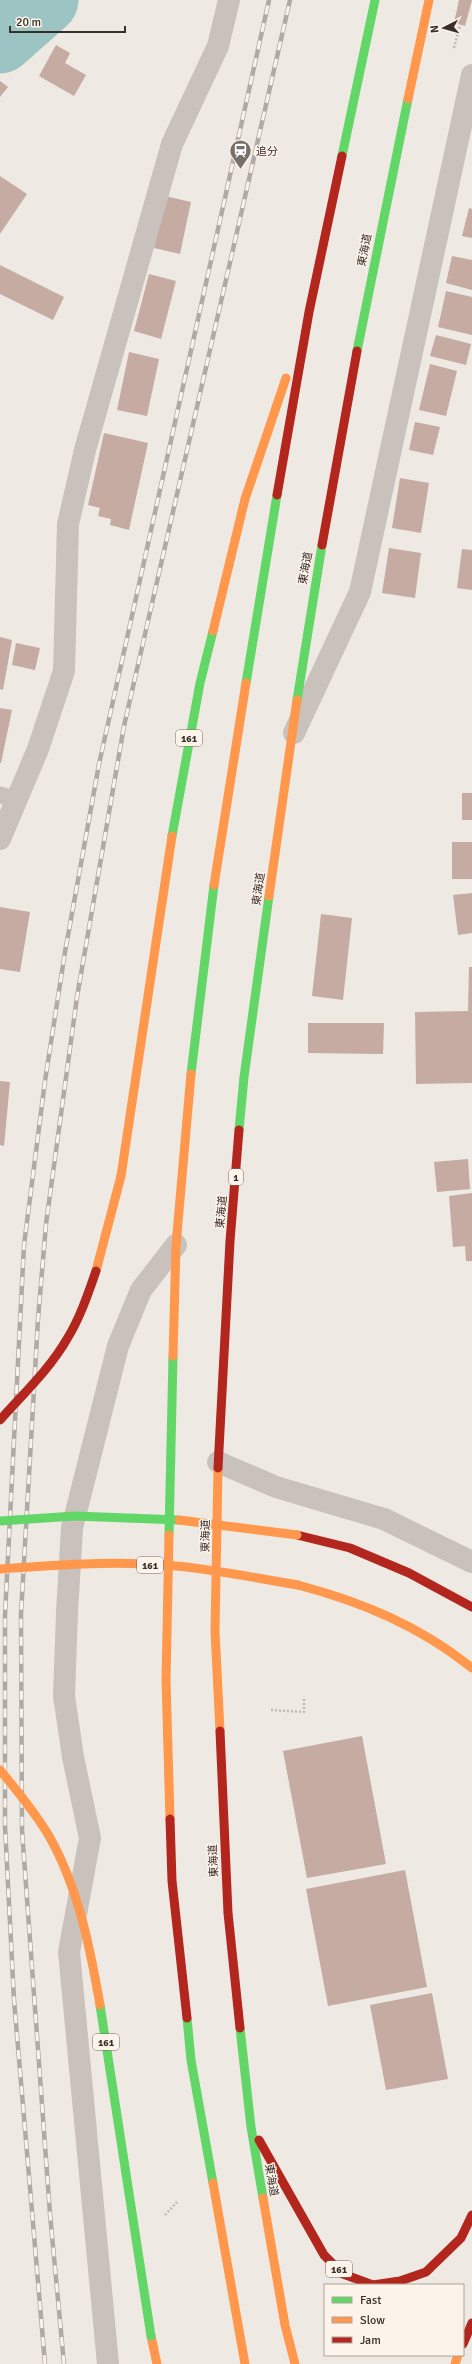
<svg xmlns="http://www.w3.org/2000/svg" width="472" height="2364" font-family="Signika,'Noto Sans JP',sans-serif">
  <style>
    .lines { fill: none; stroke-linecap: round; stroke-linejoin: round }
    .river { stroke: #9cc4c3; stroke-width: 69 }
    .building { fill: #c5aba2 }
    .path { stroke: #c2b9b3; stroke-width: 2.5; stroke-dasharray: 2 2; stroke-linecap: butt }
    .lane { stroke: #c9c1bb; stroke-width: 17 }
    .street { stroke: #c9c1bb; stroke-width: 22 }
    .fast { stroke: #63d668; stroke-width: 9 }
    .slow { stroke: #ff974d; stroke-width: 9 }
    .jam { stroke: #b3261e; stroke-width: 9 }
    .rail-casing { stroke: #b0aaa5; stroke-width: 4.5 }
    .rail { stroke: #fcf3ea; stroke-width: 3; stroke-dasharray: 9; stroke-linecap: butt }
    .fast-bridge { stroke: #63d668; stroke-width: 9 }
    .slow-bridge { stroke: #ff974d; stroke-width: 9 }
    .jam-bridge { stroke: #b3261e; stroke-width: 9 }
    .labels { text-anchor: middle; stroke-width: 3; stroke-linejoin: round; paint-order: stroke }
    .shield { fill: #fcf3ea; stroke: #746962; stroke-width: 1 }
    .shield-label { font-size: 10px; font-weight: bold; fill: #3a2e28 }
    .poi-label { font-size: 11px; fill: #3a2e28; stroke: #fcf3ea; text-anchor: start }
    .street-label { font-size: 11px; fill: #3a2e28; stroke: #fcf3ea }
  </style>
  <rect width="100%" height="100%" fill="#efe9e3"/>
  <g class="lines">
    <path class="river" d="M0 39 44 0"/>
  </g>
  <path class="building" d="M459 0H472L465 26 454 23Z
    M56 45 70 53 65 63 86 75 74 96 39 76Z
    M0 81 8 87 0 97Z
    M0 176 27 194 0 234Z
    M165 196 191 202 180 254 154 248Z
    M469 208 472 209V238L462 236Z
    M452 256 472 260V290L446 283Z
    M0 265 64 297 53 320 0 294Z
    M149 274 176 281 161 339 134 331Z
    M446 291 472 297V335L438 327Z
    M436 335 471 344 466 365 430 356Z
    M129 352 159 359 147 416 117 410Z
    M430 364 457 371 446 416 419 410Z
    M415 422 440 427 433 455 409 450Z
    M104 433 148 443 129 530 110 525 111 519 98 516 100 508 88 505Z
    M400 478 429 483 421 533 392 528Z
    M389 548 421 553 415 598 382 593Z
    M462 549 472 550V590L457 588Z
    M0 637 12 640 3 690 0 689Z
    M16 643 40 648 35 670 12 665Z
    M0 708 12 710 1 763H0Z
    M462 793H472V820H462Z
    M452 842H472V879H452Z
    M472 893V933L458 935 453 895Z
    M0 907 30 912 20 972 0 969Z
    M321 914 352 918 343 1000 312 996Z
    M469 967H472V1083L416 1084 415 1012 468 1011Z
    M308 1023H384L383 1054 308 1053Z
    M0 1081 10 1082 4 1146 0 1145Z
    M468 1159 470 1189 437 1192 434 1162Z
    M472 1193V1261H466L465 1246 453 1247 449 1196Z
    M362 1736 386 1864 307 1878 283 1751Z
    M405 1870 427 1987 328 2006 306 1889Z
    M432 1993 448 2079 386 2090 370 2005Z"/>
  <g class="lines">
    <path class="path" d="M454 48 460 25
      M271 1710 304 1712V1699
      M165 2215 177 2202"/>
    <path class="lane" d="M0 795 17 800"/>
    <path class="street" d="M294 733 360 592 472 75
      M0 839 38 749 64 671 68 524 85 450 172 144 218 46 229 0
      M218 1462 276 1487 384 1519 472 1562
      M108 2364 69 1952 90 1838 73 1757 64 1696 67 1612 72 1528 118 1346 141 1290 176 1245"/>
    <path class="fast" d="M342 156 375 0
      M357 351 408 99
      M246 683 277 495
      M297 700 322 545
      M172 836 200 683 213 631
      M191 1074 214 885
      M239 1130 244 1077 269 896
      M169 1535 173 1356
      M187 2018 191 2060 213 2183
      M240 2028 251 2127 263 2198"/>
    <path class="slow" d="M408 99 429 0
      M213 631 245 499 286 378
      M214 885 246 683
      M269 896 297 700
      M121 1176 172 836
      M173 1356 176 1245 191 1074
      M218 1468 215 1631 220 1731
      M169 1535 166 1680 170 1819
      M298 1585C362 1602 420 1626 472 1668
      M213 2183 245 2364
      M263 2198 285 2325 295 2364
      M151 2336 157 2364
      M455 2364 458 2355"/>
    <path class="jam" d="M277 495 309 312 342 156
      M322 545 357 351
      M218 1468 230 1241 239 1130
      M297 1535 350 1548 409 1573 472 1607
      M220 1731 228 1913 240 2028
      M170 1819 172 1881 187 2018
      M259 2140 324 2255 343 2274 373 2285 400 2281 426 2272 461 2238 472 2215
      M463 2344 472 2323"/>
    <defs>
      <path id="rail" d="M45 2364 14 2000 5 1826V1615L24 1245 45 1081 65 952 99 764 269 0
        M64 2364 50 2214 22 1830 21 1614 38 1319 46 1224 77 997 124 726 290 0"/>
    </defs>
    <use href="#rail" class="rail-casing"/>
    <use href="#rail" class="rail"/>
    <path class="fast-bridge" d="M0 1521 75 1516 179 1520
      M100 2005 151 2336"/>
    <path class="slow-bridge" d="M96 1271 121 1176
      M179 1520 297 1535
      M0 1569C55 1565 110 1561 165 1565 210 1568 254 1578 298 1585
      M0 1770C17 1791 35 1812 49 1836 78 1887 90 1947 100 2005"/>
    <path class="jam-bridge" d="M0 1420C23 1394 49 1370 67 1339 80 1318 88 1294 96 1271"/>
  </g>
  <defs>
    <symbol id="station-pin" viewBox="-11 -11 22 30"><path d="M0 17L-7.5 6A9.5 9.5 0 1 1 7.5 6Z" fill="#796f69" stroke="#fcf3ea"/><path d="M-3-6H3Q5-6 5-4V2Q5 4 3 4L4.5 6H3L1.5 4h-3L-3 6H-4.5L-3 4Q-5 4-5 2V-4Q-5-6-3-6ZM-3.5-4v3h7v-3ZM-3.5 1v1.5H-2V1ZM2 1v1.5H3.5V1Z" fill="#fff"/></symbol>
  </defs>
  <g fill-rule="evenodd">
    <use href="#station-pin" x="228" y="138" width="25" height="34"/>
  </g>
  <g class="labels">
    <g class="shield">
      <rect x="176" y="730" width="26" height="16" rx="3"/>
      <rect x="229" y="1169" width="14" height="16" rx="3"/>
      <rect x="137" y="1557" width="26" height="16" rx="3"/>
      <rect x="93" y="2034" width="26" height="16" rx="3"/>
      <rect x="326" y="2261" width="26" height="16" rx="3"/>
    </g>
    <g class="shield-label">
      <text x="189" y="742">161</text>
      <text x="236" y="1181">1</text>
      <text x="150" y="1569">161</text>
      <text x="106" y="2046">161</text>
      <text x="339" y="2273">161</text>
    </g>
    <g class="poi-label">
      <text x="256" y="155">追分</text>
    </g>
    <g class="street-label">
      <text transform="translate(364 250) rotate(-79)" y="4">東海道</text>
      <text transform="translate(305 568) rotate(-80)" y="4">東海道</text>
      <text transform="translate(258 889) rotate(-82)" y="4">東海道</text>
      <text transform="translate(221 1212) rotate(-85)" y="4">東海道</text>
      <text transform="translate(205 1536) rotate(-89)" y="4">東海道</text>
      <text transform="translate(213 1861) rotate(-93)" y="4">東海道</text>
      <text transform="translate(272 2180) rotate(80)" y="4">東海道</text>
    </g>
  </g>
  <rect x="324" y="2284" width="140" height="72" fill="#fcf3ea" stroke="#aea49c"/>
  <rect x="332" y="2297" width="20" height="6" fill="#63d668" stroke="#aea49c"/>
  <text x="360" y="2304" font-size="12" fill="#3a2e28">Fast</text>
  <rect x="332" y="2317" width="20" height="6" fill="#ff974d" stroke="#aea49c"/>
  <text x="360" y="2324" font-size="12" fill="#3a2e28">Slow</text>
  <rect x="332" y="2337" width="20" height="6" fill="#b3261e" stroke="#aea49c"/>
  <text x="360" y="2344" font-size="12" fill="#3a2e28">Jam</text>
  <g transform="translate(444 28) rotate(264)" stroke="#fcf3ea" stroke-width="3" paint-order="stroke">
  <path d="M0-3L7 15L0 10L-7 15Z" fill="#3a2e28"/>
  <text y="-6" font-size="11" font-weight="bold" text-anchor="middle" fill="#3a2e28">N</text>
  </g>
  <path d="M10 26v6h115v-6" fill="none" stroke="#3a2e28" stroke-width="2"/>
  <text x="16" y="26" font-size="12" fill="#3a2e28" stroke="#fcf3ea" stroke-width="3" paint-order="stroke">20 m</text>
</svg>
